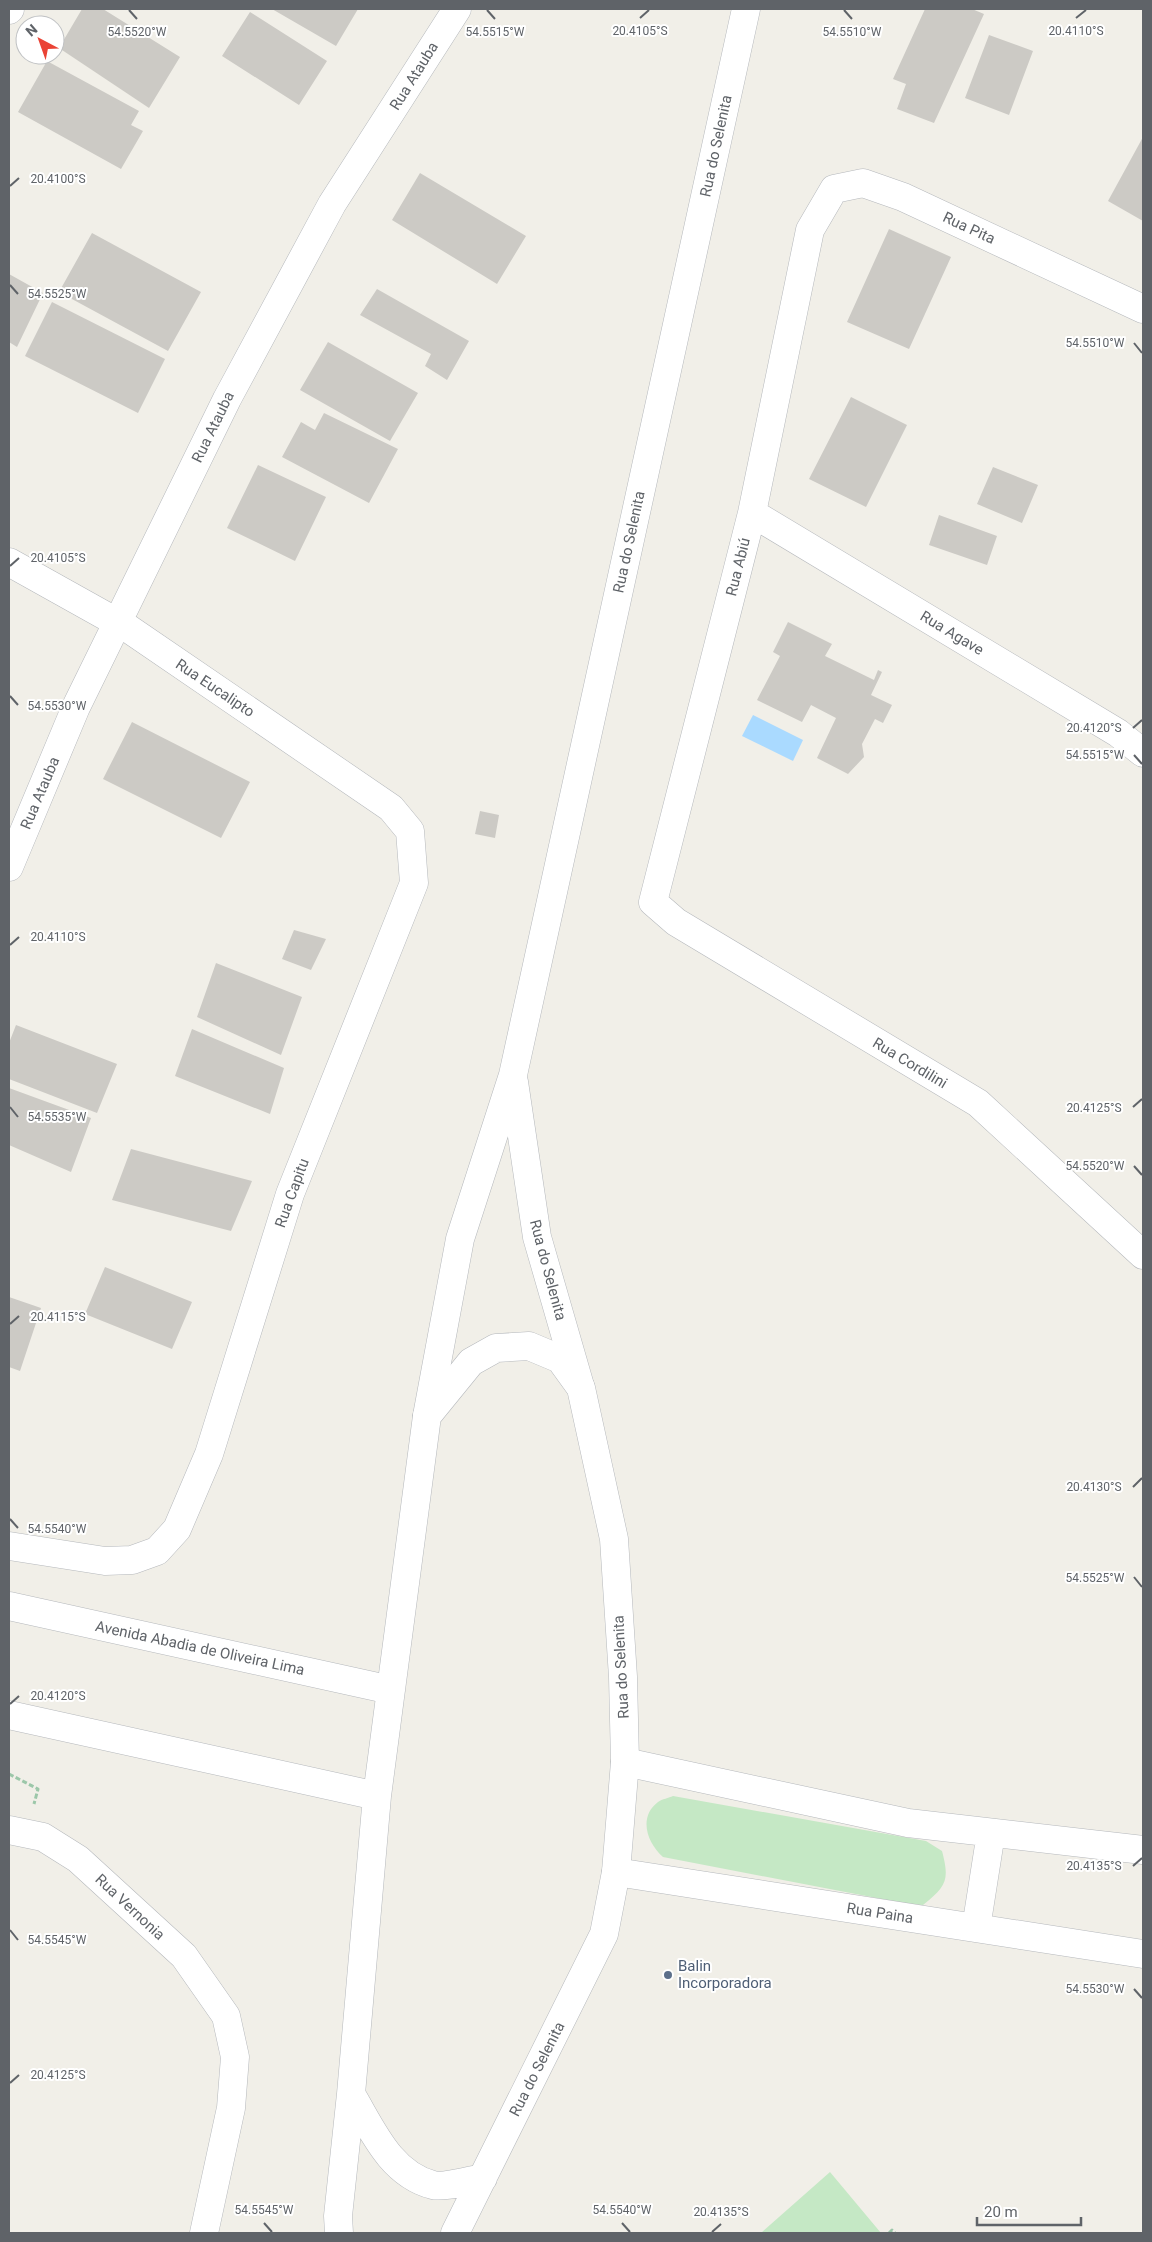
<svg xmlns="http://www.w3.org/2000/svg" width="1152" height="2242" font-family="Roboto,sans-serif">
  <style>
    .green { fill: #c5e8c5 }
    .water { fill: #aadaff }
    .building { fill: #cccac5 }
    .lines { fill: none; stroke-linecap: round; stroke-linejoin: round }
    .minor-casing { stroke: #b5b8bc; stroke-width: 29 }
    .tertiary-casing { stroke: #b5b8bc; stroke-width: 29 }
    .path { stroke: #9cc7a9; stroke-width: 3; stroke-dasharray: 5 2.5; stroke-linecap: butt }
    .minor { stroke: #fff; stroke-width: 28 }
    .tertiary { stroke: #fff; stroke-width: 28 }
    .ticks { fill: none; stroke: #5f6368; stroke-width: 2 }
    .service-dot { fill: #5c6f8a; stroke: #fff; stroke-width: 2 }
    .labels { text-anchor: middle; stroke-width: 4; stroke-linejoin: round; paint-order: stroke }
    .street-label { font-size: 15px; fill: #5f6368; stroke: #fff }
    .service-label { font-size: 15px; fill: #4e5e75; stroke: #fff; text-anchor: start }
    .ticks-label { font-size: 12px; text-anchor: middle; fill: #5f6368; stroke: #fff; stroke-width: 4; stroke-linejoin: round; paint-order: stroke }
  </style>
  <rect width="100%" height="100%" fill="#f1efe8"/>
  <path class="green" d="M673 1796 926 1841 942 1851C950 1881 946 1886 923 1905L908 1904 663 1857C647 1843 638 1817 658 1802 662 1799 669 1798 673 1796Z
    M830 2172 881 2233H761Z"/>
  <path class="water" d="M753 715 803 740 793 761 742 736Z"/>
  <path class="building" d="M82 9H103L180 57 149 108 59 48Z
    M272 9H358L336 46Z
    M925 9H972L984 14 934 123 897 109 906 84 893 79Z
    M250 12 327 61 299 105 222 56Z
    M989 35 1033 51 1009 115 965 98Z
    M47 61 139 111 131 125 143 131 121 169 18 112Z
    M1143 137V221L1108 201Z
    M420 173 526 236 497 284 392 220Z
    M889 229 951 257 909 349 847 322Z
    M92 233 201 292 168 351 59 292Z
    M9 274 43 293 17 347 9 342Z
    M377 289 469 341 447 380 425 366 431 354 360 315Z
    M52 302 165 359 138 413 25 356Z
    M328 342 418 393 390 441 300 390Z
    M851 397 907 425 866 507 809 479Z
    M324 413 398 449 369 503 282 457 301 422 315 430Z
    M258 465 326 497 295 561 227 528Z
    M993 467 1038 485 1022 523 977 504Z
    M939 515 997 536 987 565 929 545Z
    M788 622 832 644 825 656 874 680 878 670 882 672 871 695 892 705 883 723 875 719 862 744 864 757 848 774 817 758 836 718 811 705 802 722 757 700 780 656 773 652Z
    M132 722 250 782 221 838 103 779Z
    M480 811 499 815 495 838 475 834Z
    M294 930 326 939 311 970 282 959Z
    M216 963 302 997 281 1055 197 1017Z
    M16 1025 117 1064 97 1113 9 1079V1043Z
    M192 1029 284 1068 270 1114 175 1076Z
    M9 1088 91 1118 71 1172 9 1145Z
    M131 1149 252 1181 231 1231 112 1200Z
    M105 1267 192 1302 172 1349 85 1314Z
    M9 1297 41 1308 20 1371 9 1367Z"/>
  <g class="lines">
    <defs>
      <path id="minor" d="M9 10 10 9
        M1143 309 903 197 863 183 834 189 810 230 752 513 653 902 676 922 978 1103 1143 1255
        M752 513 1118 733 1143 753
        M9 562 129 629 391 808 410 831 414 883 290 1194 209 1454 177 1529 157 1551 132 1560 105 1561 9 1546
        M9 867 76 707 227 399 332 204 457 9
        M514 1082 537 1237 580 1386
        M427 1416 460 1239 513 1075 746 9
        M625 1762 908 1823 1143 1850
        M9 1830 43 1837 78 1859 184 1956 226 2016 235 2057 231 2108 204 2233
        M616 1872 1143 1954
        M976 1928 991 1833"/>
      <path id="tertiary" d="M9 1606 391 1690
        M9 1715 377 1796
        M351 2094C372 2129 390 2174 433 2185 443 2188 471 2180 483 2178
        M339 2233 338 2216 351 2094 377 1796 427 1416 471 1362 496 1348 529 1346 560 1359 581 1388 614 1539 623 1677 625 1762 616 1872 604 1934 455 2233"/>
    </defs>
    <use href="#minor" class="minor-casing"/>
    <use href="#tertiary" class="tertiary-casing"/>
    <path class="path" d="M9 1774 38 1789 34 1804
      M889 2233 892 2230 895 2233"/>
    <use href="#minor" class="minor"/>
    <use href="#tertiary" class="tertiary"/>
  </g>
  <path class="ticks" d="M129 10 137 19M487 10 495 19M844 10 852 19M640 18 649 10M1076 18 1086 10M10 186 19 178M10 285 18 294M1134 343 1142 353M10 566 19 558M10 696 18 705M1133 728 1142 720M1134 755 1142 764M10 945 19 937M10 1107 18 1117M1133 1107 1142 1099M1134 1166 1142 1175M10 1324 19 1316M1133 1487 1142 1478M10 1519 18 1528M1134 1577 1142 1587M10 1704 19 1696M1133 1866 1142 1858M10 1930 18 1940M1134 1989 1142 1998M10 2083 19 2075M264 2223 272 2232M622 2223 630 2232M712 2232 721 2224"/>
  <circle class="service-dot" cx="668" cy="1975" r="5"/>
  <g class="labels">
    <g class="street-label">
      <text transform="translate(414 76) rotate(-58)" y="5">Rua Atauba</text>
      <text transform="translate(716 146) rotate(-78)" y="5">Rua do Selenita</text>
      <text transform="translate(969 228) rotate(25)" y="5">Rua Pita</text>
      <text transform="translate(213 427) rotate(-64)" y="5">Rua Atauba</text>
      <text transform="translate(629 542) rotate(-78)" y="5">Rua do Selenita</text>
      <text transform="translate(738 567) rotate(-76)" y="5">Rua Abiú</text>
      <text transform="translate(952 633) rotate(31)" y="5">Rua Agave</text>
      <text transform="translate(215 688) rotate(34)" y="5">Rua Eucalipto</text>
      <text transform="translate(40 793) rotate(-67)" y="5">Rua Atauba</text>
      <text transform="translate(910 1063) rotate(31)" y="5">Rua Cordilini</text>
      <text transform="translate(292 1193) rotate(-70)" y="5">Rua Capitu</text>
      <text transform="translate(548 1270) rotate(75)" y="5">Rua do Selenita</text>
      <text transform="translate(200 1648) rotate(12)" y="5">Avenida Abadia de Oliveira Lima</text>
      <text transform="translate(621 1667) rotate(-93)" y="5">Rua do Selenita</text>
      <text transform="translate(130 1907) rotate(43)" y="5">Rua Vernonia</text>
      <text transform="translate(880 1913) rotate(9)" y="5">Rua Paina</text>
      <text transform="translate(537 2069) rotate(-63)" y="5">Rua do Selenita</text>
    </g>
    <g class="service-label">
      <text x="678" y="1971">Balin<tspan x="678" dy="17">Incorporadora</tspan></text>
    </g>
  </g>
  <g class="ticks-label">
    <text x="640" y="35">20.4105°S</text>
    <text x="1076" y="35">20.4110°S</text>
    <text x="137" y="36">54.5520°W</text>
    <text x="495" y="36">54.5515°W</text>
    <text x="852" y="36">54.5510°W</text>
    <text x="58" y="183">20.4100°S</text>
    <text x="57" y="298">54.5525°W</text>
    <text x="1095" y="347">54.5510°W</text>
    <text x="58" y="562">20.4105°S</text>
    <text x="57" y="710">54.5530°W</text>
    <text x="1094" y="732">20.4120°S</text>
    <text x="1095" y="759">54.5515°W</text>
    <text x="58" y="941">20.4110°S</text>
    <text x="1094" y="1112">20.4125°S</text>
    <text x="57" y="1121">54.5535°W</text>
    <text x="1095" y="1170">54.5520°W</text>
    <text x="58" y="1321">20.4115°S</text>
    <text x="1094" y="1491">20.4130°S</text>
    <text x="57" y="1533">54.5540°W</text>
    <text x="1095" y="1582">54.5525°W</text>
    <text x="58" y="1700">20.4120°S</text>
    <text x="1094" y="1870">20.4135°S</text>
    <text x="57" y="1944">54.5545°W</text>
    <text x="1095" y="1993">54.5530°W</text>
    <text x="58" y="2079">20.4125°S</text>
    <text x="264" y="2214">54.5545°W</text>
    <text x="622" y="2214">54.5540°W</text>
    <text x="721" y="2216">20.4135°S</text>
  </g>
  <rect width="1152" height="2242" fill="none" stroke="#5f6368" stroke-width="20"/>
  <g transform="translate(40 40) rotate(319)"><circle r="24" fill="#ffffff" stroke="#bfc1c3"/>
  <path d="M0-4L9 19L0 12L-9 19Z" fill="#ea4335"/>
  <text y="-8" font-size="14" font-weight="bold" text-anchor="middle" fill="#5f6368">N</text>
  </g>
  <path d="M977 2217v8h104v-8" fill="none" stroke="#5f6368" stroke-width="2.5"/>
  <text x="984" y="2217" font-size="15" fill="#5f6368" stroke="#ffffff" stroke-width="4" paint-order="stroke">20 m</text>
</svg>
